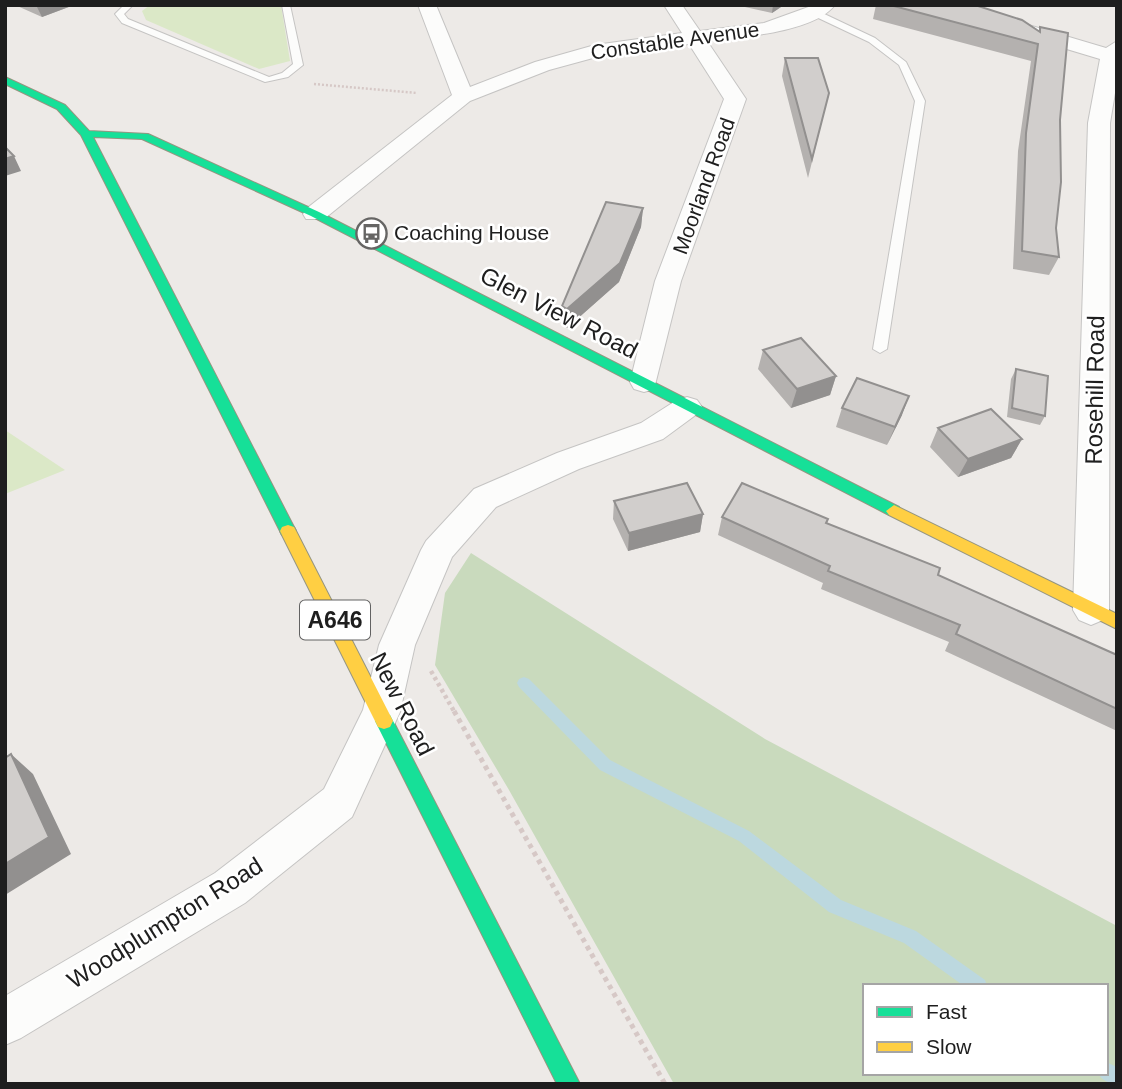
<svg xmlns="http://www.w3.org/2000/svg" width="1122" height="1089" font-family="Helvetica,sans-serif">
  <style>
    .grass { fill: #dbe8c7 }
    .forest { fill: #c9dabd; fill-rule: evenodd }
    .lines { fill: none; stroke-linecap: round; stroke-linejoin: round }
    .stream { fill: #bcd8df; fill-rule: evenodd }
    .lane-casing { stroke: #c5c4c3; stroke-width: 2 }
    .street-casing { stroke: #c5c4c3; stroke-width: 2 }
    .fast-casing { stroke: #959580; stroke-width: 2 }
    .slow-casing { stroke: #959580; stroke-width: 2 }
    .path-far2 { stroke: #d6c8c6; stroke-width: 2.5; stroke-dasharray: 2 2; stroke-linecap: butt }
    .path-far1 { stroke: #d6c8c6; stroke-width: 4.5; stroke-dasharray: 3.5 3.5; stroke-linecap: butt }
    .path { stroke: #d6c8c6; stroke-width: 5; stroke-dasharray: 4.5 4.5; stroke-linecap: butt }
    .lane { fill: #fcfcfb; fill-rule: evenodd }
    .street { fill: #fcfcfb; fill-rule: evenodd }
    .fast { fill: #16e098; fill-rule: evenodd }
    .slow { fill: #ffcf43; fill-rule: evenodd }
    .wall { fill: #b4b1af }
    .shaded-wall { fill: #92908f }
    .building { fill: #d1cecc; stroke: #92908f; stroke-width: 2 }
    .labels { text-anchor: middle; stroke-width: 5; stroke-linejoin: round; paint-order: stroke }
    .far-street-label { font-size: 21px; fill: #1e1e1e; stroke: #fff }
    .far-poi-label { font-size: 21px; fill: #1e1e1e; stroke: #fff; text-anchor: start }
    .shield { fill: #fff; stroke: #626262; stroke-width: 2 }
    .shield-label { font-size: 23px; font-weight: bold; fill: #1e1e1e }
    .street-label { font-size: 24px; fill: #1e1e1e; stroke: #fff }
  </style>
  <rect width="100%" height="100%" fill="#edeae7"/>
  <path class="grass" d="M150 5H281L290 61 259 69 146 20 142 11Z
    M5 430 65 470 5 494Z"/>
  <path class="forest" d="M471 553 765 739 1117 926V1084H674L509 790 435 665 445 593ZM865 986H1106V1073H865Z"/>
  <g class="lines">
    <path class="stream" d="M524 677 529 679 610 760 749 831 841 900 916 931 985 980 987 986H964L904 943 829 912 739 841 600 770 519 687 517 683 519 679Z
      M1106 1062 1117 1067V1084C1110 1084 1101 1080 1098 1073H1106Z"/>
    <defs>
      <path id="lane" d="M124 5H133L124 14 128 19 269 77 282 73 293 64 282 5H290L303 65 288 77 265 82 122 23 115 14Z
        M812 11H818L875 38 906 62 925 101 887 349 880 353 873 349 915 101 899 65 869 42 812 15Z"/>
      <path id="street" d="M418 5H436L470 87 535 62 595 45 682 33 664 5H682L700 31 764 23 814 5H835C813 33 740 37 707 41L746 99 681 281 654 389 644 392 634 389 630 382 655 281 724 99 689 44 604 55 549 70 470 101 324 219H306L303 214 306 209 452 95Z
        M931 5H961L1106 48 1117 41V81L1110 123 1109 610 1103 620 1091 625 1079 620 1073 610 1088 123 1100 59 933 9Z
        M687 397 697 400 702 407 697 414 663 439 579 469 496 507 452 557 415 645 400 712 352 817 245 903 21 1038 5 1045V996L215 873 324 789 363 710 379 645 421 550 426 541 474 489 557 453 641 423 677 400Z"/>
      <path id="fast" d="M5 77 65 105 89 131 148 134 319 212 899 507 902 511 899 515H889L311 216 142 139 93 137 296 531 294 535H282L81 135 57 109 5 84Z
        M384 713 390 715 580 1084H557L378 727 375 721 378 715Z"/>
      <path id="slow" d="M894 505 1117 614V629L889 515 886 511Z
        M288 525 294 527 390 715 393 721 390 727 384 729 378 727 280 531 282 527Z"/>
    </defs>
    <use href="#lane" class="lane-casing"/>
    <use href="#street" class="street-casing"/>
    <use href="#fast" class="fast-casing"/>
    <use href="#slow" class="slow-casing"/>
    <path class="path-far2" d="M314 84 417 93"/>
    <path class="path-far1" d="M431 671 455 713"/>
    <path class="path" d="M454 711 665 1084"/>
    <use href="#lane" class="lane"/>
    <use href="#street" class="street"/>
    <use href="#fast" class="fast"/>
    <use href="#slow" class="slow"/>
  </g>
  <path class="wall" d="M15 5H74L42 17Z
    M736 5H784L772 13Z
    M876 5H975L1039 31 1040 27 1060 120 1056 228 1059 257 1049 275 1013 269 1018 151 1031 61 873 19Z
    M785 58 829 93 808 178 782 76Z
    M643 208 641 227 619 282 567 328 562 325V306Z
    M763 350 836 376 830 395 791 408 758 369Z
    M1016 369 1045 416 1040 425 1007 417 1011 379Z
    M842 408 902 415 887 445 836 427Z
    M938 428 1022 439 1011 458 958 477 930 447Z
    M614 501 703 514 700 532 628 551 613 519Z
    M722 517 828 519 827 523 938 575 1117 655V731L945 651 949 642 821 589 823 583 718 535Z"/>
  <path class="shaded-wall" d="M36 5H74L42 17Z
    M773 5H784L772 13Z
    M14 156 21 171 5 176V159Z
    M643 208 641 227 619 282 567 328V309Z
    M836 376 830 395 791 408 797 389Z
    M909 396 902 415 887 445 895 427Z
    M1022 439 1011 458 958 477 968 459Z
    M703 514 700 532 628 551 629 533Z
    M11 754 33 774 71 854 5 895V864Z"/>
  <path class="building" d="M890 5H975L1022 20 1040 32V27L1068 33 1060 120 1061 182 1056 228 1059 257 1022 251 1026 133 1038 44Z
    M785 58H818L829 93 812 159Z
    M5 147 14 156 5 159Z
    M606 202 643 208 620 263 567 309 562 306Z
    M801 338 836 376 797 389 763 350Z
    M1016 369 1048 376 1045 416 1012 408Z
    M857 378 909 396 895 427 842 408Z
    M991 409 1022 439 968 459 938 428Z
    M687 483 703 514 629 533 614 501Z
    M742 483 828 519 826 523 940 568 938 575 1117 655V709L956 634 960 625 828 571 830 566 722 517Z
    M11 754 49 837 5 864V758Z"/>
  <defs>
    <symbol id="bus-ring" viewBox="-11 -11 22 22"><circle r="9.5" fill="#fff" stroke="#666564" stroke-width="1.5"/><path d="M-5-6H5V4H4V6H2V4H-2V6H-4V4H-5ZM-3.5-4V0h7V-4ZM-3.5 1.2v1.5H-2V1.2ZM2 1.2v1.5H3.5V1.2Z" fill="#666564"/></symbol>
  </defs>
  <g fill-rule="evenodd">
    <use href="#bus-ring" x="354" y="216" width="35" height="35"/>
  </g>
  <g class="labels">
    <g class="far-street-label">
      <text transform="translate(675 41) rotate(-8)" y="7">Constable Avenue</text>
      <text transform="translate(704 186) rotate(-70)" y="7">Moorland Road</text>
    </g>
    <g class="far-poi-label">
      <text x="394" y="240">Coaching House</text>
    </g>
    <rect class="shield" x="300" y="600.5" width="70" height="39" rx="5"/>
    <g class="shield-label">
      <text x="335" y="628">A646</text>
    </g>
    <g class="street-label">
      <text transform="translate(559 313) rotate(27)" y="8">Glen View Road</text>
      <text transform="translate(1095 390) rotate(-89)" y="8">Rosehill Road</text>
      <text transform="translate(402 704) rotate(63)" y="8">New Road</text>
      <text transform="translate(165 923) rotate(-32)" y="8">Woodplumpton Road</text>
    </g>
  </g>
  <rect width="1122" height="1089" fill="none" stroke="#1e1e1e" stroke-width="14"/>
  <rect x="863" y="984" width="245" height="91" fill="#ffffff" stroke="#a5a5a5" stroke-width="2"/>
  <rect x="877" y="1007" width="35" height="10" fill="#16e098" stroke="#a5a5a5" stroke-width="2"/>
  <text x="926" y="1019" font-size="21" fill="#1e1e1e">Fast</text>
  <rect x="877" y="1042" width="35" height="10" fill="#ffcf43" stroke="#a5a5a5" stroke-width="2"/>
  <text x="926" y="1054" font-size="21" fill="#1e1e1e">Slow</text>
</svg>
